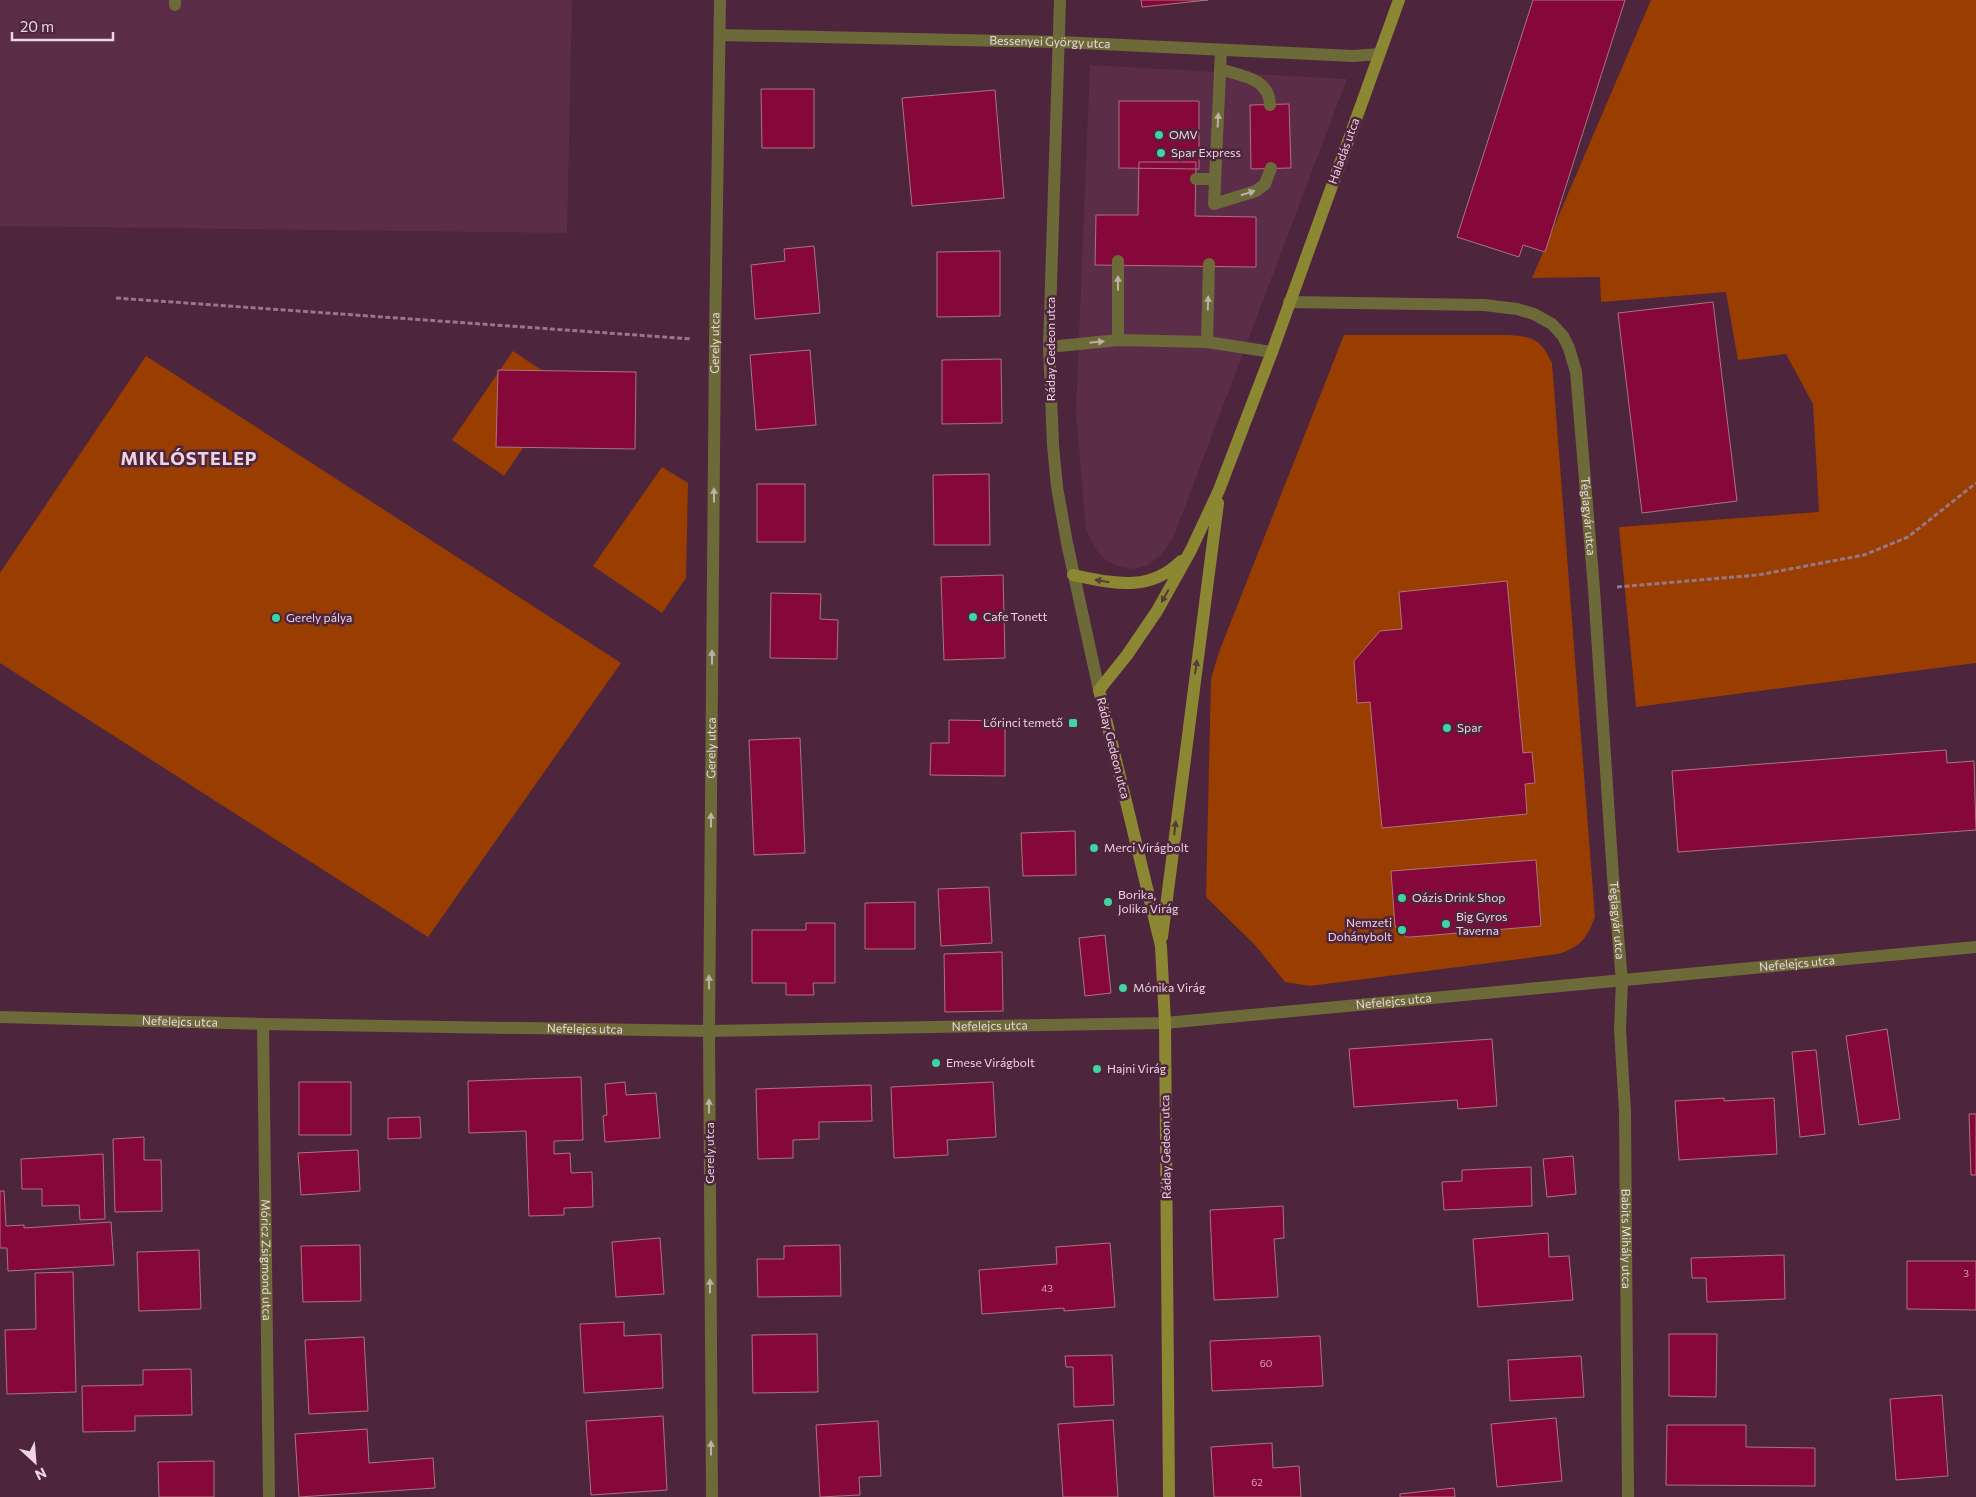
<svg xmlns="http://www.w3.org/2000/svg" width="1976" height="1497" font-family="Commissioner,sans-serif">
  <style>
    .built { fill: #5c2d48 }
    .green { fill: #993e00 }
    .building { fill: #86083b; stroke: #a9757f }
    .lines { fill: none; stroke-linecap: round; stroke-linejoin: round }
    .path { stroke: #987689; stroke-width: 3; stroke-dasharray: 5 2.5; stroke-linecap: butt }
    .service { stroke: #6c6a38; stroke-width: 12 }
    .minor { stroke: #6c6a38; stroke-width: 12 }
    .tertiary { stroke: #6c6a38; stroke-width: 12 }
    .secondary { stroke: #8c8732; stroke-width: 12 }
    .oneway { fill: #c0afa6 }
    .oneway2 { fill: #5a393a }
    .poi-dot { fill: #3fd4a2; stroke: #4d253c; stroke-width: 2 }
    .labels { text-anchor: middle; stroke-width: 5; stroke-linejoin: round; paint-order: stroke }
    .number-label { font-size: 10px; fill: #d4a1b8 }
    .street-label { font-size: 12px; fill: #eed4e1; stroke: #4d253c }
    .poi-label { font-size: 12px; fill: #eed4e1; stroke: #4d253c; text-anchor: start }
    .district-label { font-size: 18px; font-weight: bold; letter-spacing: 1px; fill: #eed4e1; stroke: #4d253c }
  </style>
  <rect width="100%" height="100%" fill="#4d253c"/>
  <path class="built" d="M0 0H572L567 233 0 226Z
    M1090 65 1347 79 1173 538 1161 555 1147 566 1134 569 1121 567 1108 562 1097 551 1086 530 1076 412Z"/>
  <path class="green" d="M1651 0H1976V663L1636 707 1619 527 1819 512 1813 404 1786 354 1738 360 1726 292 1601 302 1600 277 1532 278Z
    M1344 335H1510C1535 337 1541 340 1552 363L1595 917C1587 938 1581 947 1558 954L1310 986 1285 982 1255 945 1206 897 1211 679 1219 652Z
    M513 351 565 386 504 476 452 440Z
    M146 356 621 663 428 937 0 663V573Z
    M662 467 688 483 686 578 662 613 593 566Z"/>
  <path class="building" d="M1141 0H1208L1142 7Z
    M1533 0H1625L1545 252 1523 245 1519 257 1457 237Z
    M761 89H814V148H762Z
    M995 90 1004 198 912 206 902 98Z
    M1119 101H1199V169L1119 168Z
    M1289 104 1291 168 1251 169 1250 105Z
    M1139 162H1196L1195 216 1256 217V267L1095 265 1096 215H1138Z
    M814 246 820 313 755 319 751 265 785 261 784 249Z
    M1000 251V316L937 317V252Z
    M1713 302 1737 501 1642 513 1618 313Z
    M810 350 816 425 756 430 750 355Z
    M1001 359 1002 423 942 424V360Z
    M498 370 636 372 635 449 496 447Z
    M989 474 990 545H934L933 475Z
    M757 484H805V542H757Z
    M1003 575 1005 658 944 660 941 577Z
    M1507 581 1523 753 1532 752 1535 783 1525 784 1527 814 1382 828 1370 702 1357 703 1354 661 1380 631 1402 629 1399 592Z
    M771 593 821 594 820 619 838 620 837 659 770 658Z
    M949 720 1005 721V776L930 775 931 743H949Z
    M800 738 805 853 754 855 749 740Z
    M1946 750 1947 763 1974 761 1976 830 1678 852 1672 771Z
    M1075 831 1076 875 1023 876 1021 833Z
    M1536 860 1541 926 1411 937H1406L1395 926 1391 871Z
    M989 887 992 943 941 946 938 889Z
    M915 902V949H865V903Z
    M806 923H835V983H813L814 995H786V983H752V930H806Z
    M1105 935 1111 993 1085 996 1079 938Z
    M1002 952 1003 1011 945 1012 944 954Z
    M1887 1029 1900 1119 1859 1125 1846 1036Z
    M1492 1039 1497 1106 1458 1109 1457 1100 1354 1107 1349 1049Z
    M1816 1050 1825 1134 1800 1137 1792 1052Z
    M581 1077 583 1140 554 1141V1154L570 1153 571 1173 592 1172 593 1207 564 1208V1215L529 1216 526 1131 469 1133 468 1081Z
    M299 1082H351V1135H299Z
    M625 1082 626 1095 656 1093 660 1138 605 1142 603 1116 607 1115 605 1084Z
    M993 1082 996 1137 947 1140 948 1155 894 1158 891 1087Z
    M871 1085 872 1121 819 1122V1139L793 1140V1158L758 1159 756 1089Z
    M1724 1098V1101L1774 1098 1777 1154 1679 1160 1675 1101Z
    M1969 1114H1976V1175H1971Z
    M420 1117 421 1138 388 1139V1118Z
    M144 1137V1160H161L162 1211 115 1212 113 1139Z
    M358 1150 360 1191 301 1195 298 1153Z
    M103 1154 105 1219 80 1220 79 1205 42 1206V1189H22L21 1159Z
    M1573 1156 1576 1194 1547 1197 1543 1159Z
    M1531 1167 1532 1206 1444 1210 1442 1182 1462 1181V1170Z
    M0 1191H4L6 1226 24 1225V1228L111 1222 114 1265 8 1271 7 1248H0Z
    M1283 1206 1284 1238 1274 1239 1278 1297 1214 1300 1210 1210Z
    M1548 1233 1549 1257 1569 1256 1573 1300 1478 1307 1473 1239Z
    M660 1238 664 1294 616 1297 612 1242Z
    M1110 1243 1115 1307 1064 1311V1308L982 1314 979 1270 1057 1264 1056 1247Z
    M360 1245 361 1301 303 1302 301 1246Z
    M840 1245 841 1296 758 1297 757 1259H784V1246Z
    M199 1250 201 1309 139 1311 137 1252Z
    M1784 1255 1785 1299 1707 1302 1706 1278H1692L1691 1258Z
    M1907 1261H1976V1310L1907 1309Z
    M73 1272 76 1392 7 1394 5 1330 36 1329 35 1273Z
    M624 1322V1336L661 1334 663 1388 584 1393 580 1324Z
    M817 1334 818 1392 753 1393 752 1335Z
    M1669 1334H1717L1716 1397 1669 1396Z
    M1320 1336 1323 1386 1212 1391 1210 1341Z
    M364 1337 368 1411 309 1414 305 1340Z
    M1112 1355 1114 1405 1074 1407 1073 1367H1066L1065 1356Z
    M1581 1356 1584 1397 1510 1401 1508 1360Z
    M191 1369 192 1415 135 1416V1431L83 1432 82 1386 143 1385V1370Z
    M1942 1395 1948 1476 1896 1480 1890 1399Z
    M663 1416 667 1490 591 1495 586 1421Z
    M1556 1418 1562 1481 1497 1487 1491 1424Z
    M1113 1420 1118 1497H1063L1058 1424Z
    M878 1421 881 1476 859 1477 860 1495 820 1497 816 1425Z
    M1667 1425H1746V1447L1815 1448V1486L1666 1485Z
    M367 1429 369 1463 433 1458 435 1488 299 1497 295 1434Z
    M1272 1443 1273 1468 1299 1466 1301 1497H1214L1211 1447Z
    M214 1461V1497H159L158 1462Z
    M1454 1488 1455 1497H1400V1494Z"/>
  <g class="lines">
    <path class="path" d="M116 298 692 339
      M1617 587 1758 575 1864 555 1908 537 1976 483"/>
    <path class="service" d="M175 5V0
      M1221 50 1214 204 1256 191 1265 184 1271 168
      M1220 69C1242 76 1269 78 1270 105
      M1196 179H1215
      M1118 261V340
      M1207 342 1209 264
      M1049 347 1118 340 1207 342 1272 352"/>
    <g class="minor">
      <path id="s1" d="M720 35 1060 42 1353 56 1379 54"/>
      <path id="s2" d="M1289 302 1484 305 1517 309 1534 314 1552 324 1563 336 1569 348 1576 372 1594 589 1613 877 1622 981 1620 1029 1625 1112 1628 1497"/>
      <path id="s3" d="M0 1017 263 1024 709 1031 1165 1023 1976 947"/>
      <path id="s4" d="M263 1024 269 1497"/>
      <path id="s5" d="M712 1497 709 1031 715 341 720 0"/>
    </g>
    <path class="tertiary" d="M1060 0 1049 347 1053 445 1057 487 1067 543 1099 690"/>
    <path class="secondary" d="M1073 575C1113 583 1149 593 1181 561
      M1162 937 1218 503
      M1169 1497 1165 1023 1161 946 1099 690 1127 655 1157 611 1191 550 1219 490 1272 352 1399 0"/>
  </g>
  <defs><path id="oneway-solid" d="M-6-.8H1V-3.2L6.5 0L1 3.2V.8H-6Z" transform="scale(1.25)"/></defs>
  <g class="oneway">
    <use href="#oneway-solid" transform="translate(1218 120) rotate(-87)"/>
    <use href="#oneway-solid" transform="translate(1248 193) rotate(-18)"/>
    <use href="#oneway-solid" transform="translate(1118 283) rotate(-90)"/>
    <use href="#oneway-solid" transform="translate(1208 303) rotate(-88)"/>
    <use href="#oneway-solid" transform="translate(1097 342) rotate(-6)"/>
    <use href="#oneway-solid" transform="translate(714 495) rotate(-90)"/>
    <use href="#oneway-solid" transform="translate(712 657) rotate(-90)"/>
    <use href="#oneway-solid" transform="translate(711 820) rotate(-90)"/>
    <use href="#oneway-solid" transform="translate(709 982) rotate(-90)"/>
    <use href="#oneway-solid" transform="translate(709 1106) rotate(-90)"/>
    <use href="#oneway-solid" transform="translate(710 1286) rotate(-90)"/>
    <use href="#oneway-solid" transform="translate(711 1448) rotate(-90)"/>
  </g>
  <g class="oneway2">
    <use href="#oneway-solid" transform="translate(1102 581) rotate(-170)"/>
    <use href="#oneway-solid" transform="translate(1165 596) rotate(119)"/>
    <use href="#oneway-solid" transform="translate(1196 667) rotate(-82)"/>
    <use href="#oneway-solid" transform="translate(1175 828) rotate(-83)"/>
  </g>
  <g class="poi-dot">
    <circle cx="1159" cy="135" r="5"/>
    <circle cx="1161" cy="153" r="5"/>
    <circle cx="973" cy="617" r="5"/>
    <circle cx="276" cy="618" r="5"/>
    <rect x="1068" y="718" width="10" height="10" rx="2.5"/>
    <circle cx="1447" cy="728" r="5"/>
    <circle cx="1094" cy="848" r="5"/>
    <circle cx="1402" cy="898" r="5"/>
    <circle cx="1108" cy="902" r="5"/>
    <circle cx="1446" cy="924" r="5"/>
    <circle cx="1402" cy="930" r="5"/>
    <circle cx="1123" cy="988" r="5"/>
    <circle cx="936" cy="1063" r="5"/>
    <circle cx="1097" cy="1069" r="5"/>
  </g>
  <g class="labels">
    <g class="number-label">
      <text x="1966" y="1277">3</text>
      <text x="1047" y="1292">43</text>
      <text x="1266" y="1367">60</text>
      <text x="1257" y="1486">62</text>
    </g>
    <g class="street-label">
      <text dy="4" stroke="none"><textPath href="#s1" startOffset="330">Bessenyei György utca</textPath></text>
      <text transform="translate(1344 151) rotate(-70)" y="4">Haladás utca</text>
      <text dy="4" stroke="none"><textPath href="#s5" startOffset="1154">Gerely utca</textPath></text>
      <text transform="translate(1051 349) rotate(-90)" y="4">Ráday Gedeon utca</text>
      <text dy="4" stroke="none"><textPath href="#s2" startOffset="466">Téglagyár utca</textPath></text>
      <text dy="4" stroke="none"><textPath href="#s5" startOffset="749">Gerely utca</textPath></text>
      <text transform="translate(1113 748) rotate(76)" y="4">Ráday Gedeon utca</text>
      <text dy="4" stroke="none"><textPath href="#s2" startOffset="871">Téglagyár utca</textPath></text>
      <text dy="4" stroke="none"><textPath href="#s3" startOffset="1800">Nefelejcs utca</textPath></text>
      <text dy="4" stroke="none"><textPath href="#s3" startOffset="1395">Nefelejcs utca</textPath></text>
      <text dy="4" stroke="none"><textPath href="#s3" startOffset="180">Nefelejcs utca</textPath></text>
      <text dy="4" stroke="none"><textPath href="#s3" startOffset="990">Nefelejcs utca</textPath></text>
      <text dy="4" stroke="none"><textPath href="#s3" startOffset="585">Nefelejcs utca</textPath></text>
      <text transform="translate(1166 1147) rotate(-91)" y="4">Ráday Gedeon utca</text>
      <text transform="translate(710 1153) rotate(-90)" y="4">Gerely utca</text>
      <text dy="4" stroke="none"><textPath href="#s2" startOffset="1190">Babits Mihály utca</textPath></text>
      <text dy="4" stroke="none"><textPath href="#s4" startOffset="236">Móricz Zsigmond utca</textPath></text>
    </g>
    <g class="poi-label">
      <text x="1169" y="139">OMV</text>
      <text x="1171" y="157">Spar Express</text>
      <text x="983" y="621">Cafe Tonett</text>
      <text x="286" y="622">Gerely pálya</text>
      <text x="1063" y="727" text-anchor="end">Lőrinci temető</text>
      <text x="1457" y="732">Spar</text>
      <text x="1104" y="852">Merci Virágbolt</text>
      <text x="1118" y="899">Borika,<tspan x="1118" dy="14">Jolika Virág</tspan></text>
      <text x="1412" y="902">Oázis Drink Shop</text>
      <text x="1456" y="921">Big Gyros<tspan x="1456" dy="14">Taverna</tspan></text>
      <text x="1392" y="927" text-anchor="end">Nemzeti<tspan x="1392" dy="14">Dohánybolt</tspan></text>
      <text x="1133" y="992">Mónika Virág</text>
      <text x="946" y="1067">Emese Virágbolt</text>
      <text x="1107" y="1073">Hajni Virág</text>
    </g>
    <g class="district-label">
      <text x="189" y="465">MIKLÓSTELEP</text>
    </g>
  </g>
  <g transform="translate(35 1462) rotate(154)" stroke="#4d253c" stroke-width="4" paint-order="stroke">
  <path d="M0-4L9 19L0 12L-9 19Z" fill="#eed4e1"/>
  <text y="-8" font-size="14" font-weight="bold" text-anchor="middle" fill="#eed4e1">N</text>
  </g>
  <path d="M12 32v8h101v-8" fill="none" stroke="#eed4e1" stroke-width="2.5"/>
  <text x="20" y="32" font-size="15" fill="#eed4e1" stroke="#4d253c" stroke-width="4" paint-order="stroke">20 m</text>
</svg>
